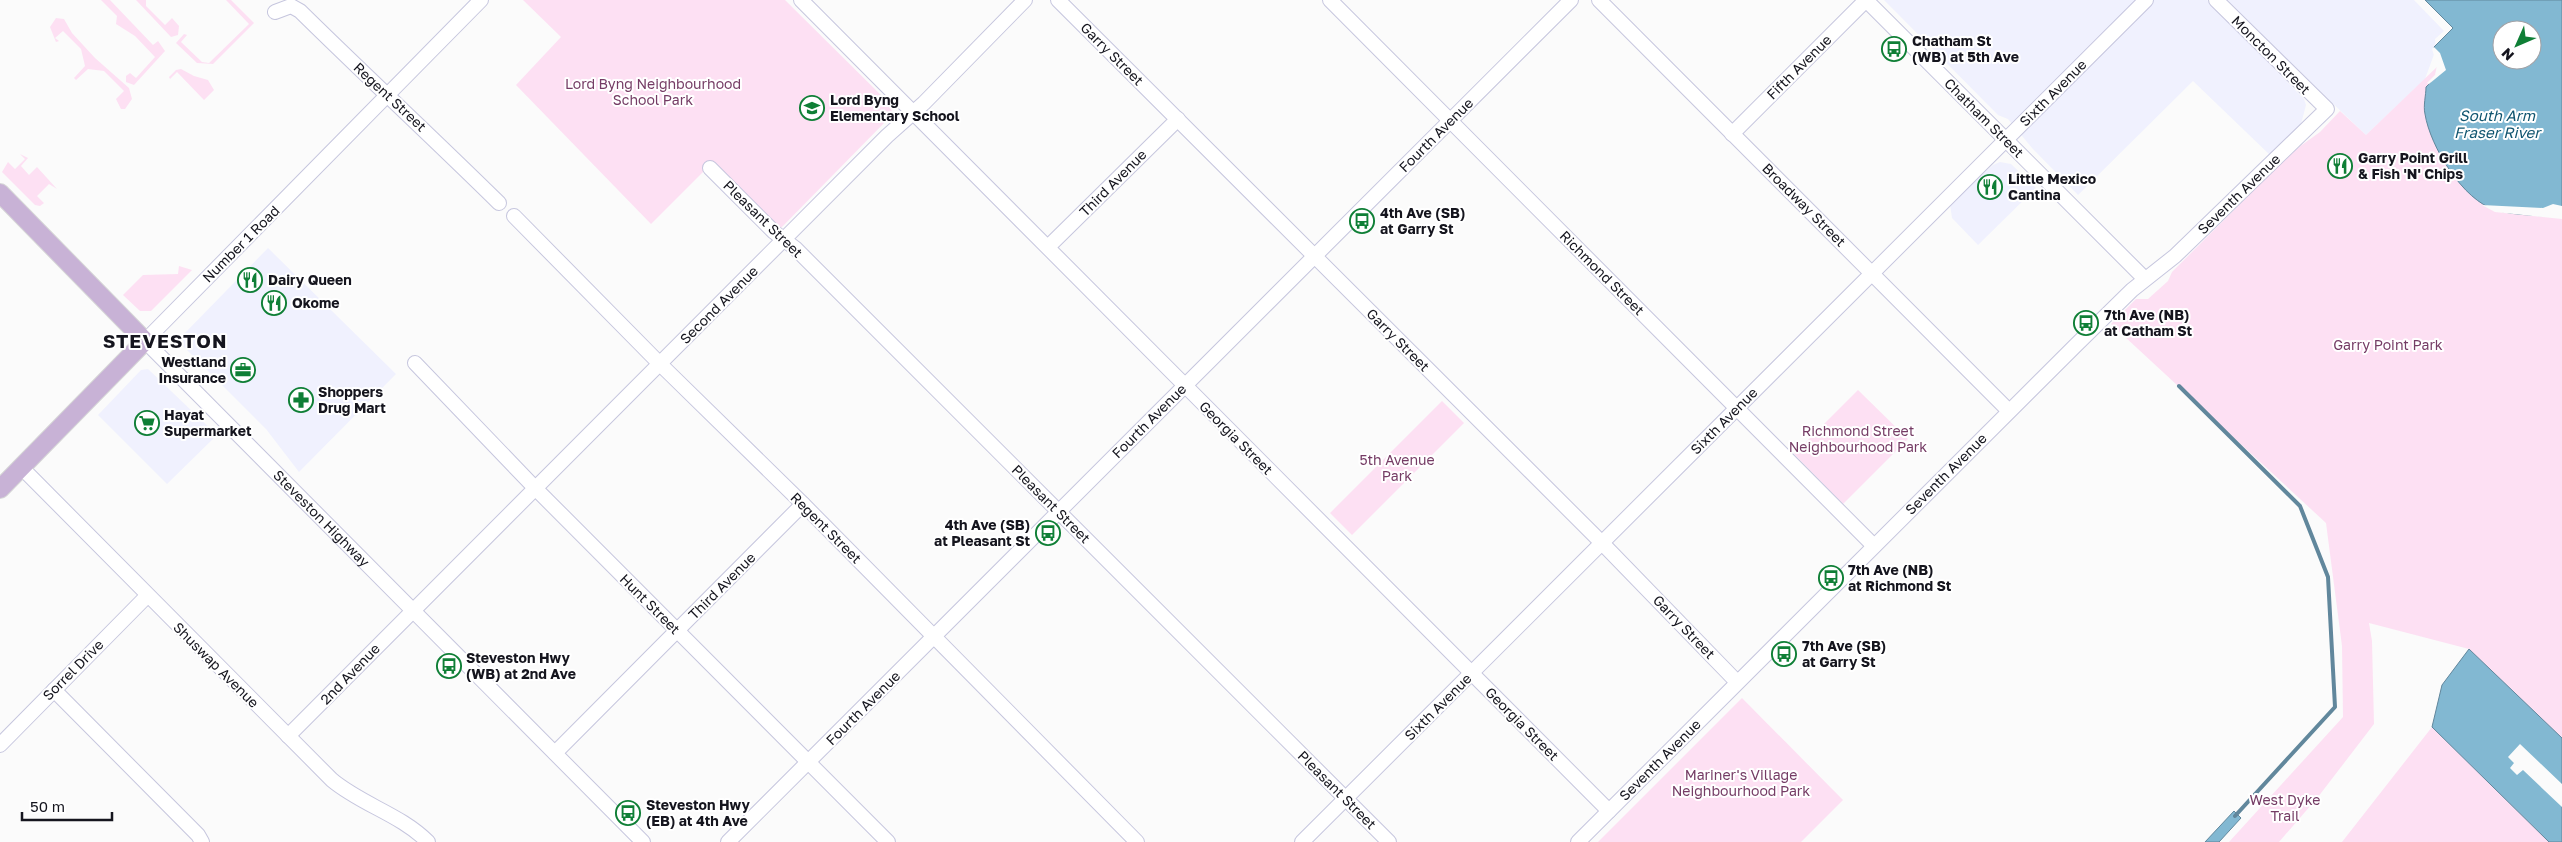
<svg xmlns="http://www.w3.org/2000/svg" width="2562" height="842" font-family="'Golos Text',sans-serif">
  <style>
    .built { fill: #f0f1fe }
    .green { fill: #fde0f3 }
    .water { fill: #82b8d2; stroke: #61879c; fill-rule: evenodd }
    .pier { fill: #fbfbfb }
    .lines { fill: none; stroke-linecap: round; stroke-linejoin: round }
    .stream { stroke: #61879c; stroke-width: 4 }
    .minor-casing { stroke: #c6c6de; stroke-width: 16 }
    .major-casing { stroke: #d5d5d6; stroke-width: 20 }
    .minor { stroke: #fff; stroke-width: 14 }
    .major { stroke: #c8b2d6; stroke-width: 18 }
    .labels { text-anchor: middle; stroke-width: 4; stroke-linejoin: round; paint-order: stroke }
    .poi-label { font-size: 14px; font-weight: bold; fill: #15151e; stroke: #fff; text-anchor: start }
    .street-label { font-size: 14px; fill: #15151e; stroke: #fff }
    .park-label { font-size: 14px; fill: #753c65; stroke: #fff }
    .water-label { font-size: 15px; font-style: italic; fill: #105570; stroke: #fff }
    .district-label { font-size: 19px; font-weight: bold; letter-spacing: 1px; fill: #15151e; stroke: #fff }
  </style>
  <rect width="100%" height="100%" fill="#fbfbfb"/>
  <path class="built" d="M1884 0H2207L2304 99 2306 105 2301 124 2271 156 2193 81 2078 195 2032 148 2008 119 1998 115Z
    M2224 0H2414L2444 31 2435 39 2436 49 2425 79 2366 135Z
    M2000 162 2011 164 2036 188 1978 245 1952 218 1950 204 1993 165Z
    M268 248 396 374 299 472 266 429 183 346V335Z
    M148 369 217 435 167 484 98 415 141 370Z"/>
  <path class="green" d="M101 0H110L153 45 158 41 165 51 134 85 126 82V76L130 73 136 78 155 57 135 36 116 24 117 16Z
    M136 0H146V6L165 25 172 18 179 26 178 35 171 37Z
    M226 0H231L254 23 213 64 197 63 176 43 184 34 187 35 181 42 202 62 209 63 249 24Z
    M523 0H785L890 104 892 112 889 118 778 231 711 164 651 224 516 85 561 37Z
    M56 18 64 19 72 33 95 58 129 88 132 99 125 109H121L116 99 124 91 104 71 88 69 76 80 74 78 85 66 81 49 63 31 55 38 59 41 56 42 50 27Z
    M2439 65 2437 77 2426 87 2476 198 2496 210 2562 217V842H2342L2432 727 2442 685 2469 649 2369 623 2372 641 2374 724 2318 797 2279 842H2229L2343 717 2342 646 2326 523 2111 324 2136 299H2148L2168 281 2172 272 2292 152 2320 132 2340 111 2366 135Z
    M181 69 194 76 208 80 214 90 204 100 177 72 170 79 169 77 176 70Z
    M20 154 28 158 21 166 29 175 37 167 57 189 49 184 37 196 44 203 40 206 35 205 2 172 8 162 15 169 25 159Z
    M179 266 192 270 151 311H140L123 295 143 275 178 274Z
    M1858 390 1908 439 1843 504 1794 454Z
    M1442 401 1464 423 1352 535 1330 513Z
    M1742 698 1843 800 1801 842H1598Z"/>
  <path class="water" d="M2425 0H2562V217C2541 215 2516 216 2496 210 2463 201 2430 146 2425 114 2423 106 2426 95 2426 87 2442 72 2440 67 2434 47L2453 28ZM2502 30H2532V60H2502Z
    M2469 649 2562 738V842H2549L2432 727 2442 685Z
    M2234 811 2241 818 2219 842H2205Z"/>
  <path class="pier" d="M2434 47 2440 53 2446 70 2429 84 2427 83 2435 75 2437 65 2432 49Z
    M2553 204 2562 206V219L2495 212 2482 205 2543 208Z
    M2520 744 2562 784V807L2523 770 2517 775 2510 768 2514 763 2508 757Z"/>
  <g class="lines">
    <path class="stream" d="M2179 386 2300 506 2328 577 2335 707 2235 816"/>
    <defs>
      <g id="minor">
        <path id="s1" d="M481 0 145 341 643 842"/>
        <path d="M801 0 1609 811"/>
        <path d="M1058 0 1602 543 1737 682"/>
        <path d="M1330 0 1874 546"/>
        <path d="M1599 0 2009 411"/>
        <path d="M1866 0 2145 279"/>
        <path d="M275 12 291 6 300 11C366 76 433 138 499 203"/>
        <path d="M1732 134 1866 0"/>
        <path d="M710 168 774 232 795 248 1389 842"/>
        <path d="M514 216 660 364 803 504 1137 842"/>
        <path d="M1048 247 1178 119"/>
        <path d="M415 363 536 489 888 842"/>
        <path d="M21 467 332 780C362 805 400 814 428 842"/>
        <path d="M54 690 198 835 202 842"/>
        <path d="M288 736 887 136 924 103 1025 0"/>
        <path d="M0 745 147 596"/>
        <path d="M555 753 803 504"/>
        <path d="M728 842 1571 0"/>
        <path d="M1302 842 2146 0"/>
        <path d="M1578 842 2076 345 2132 290 2175 256 2327 109 2216 0"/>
      </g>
      <path id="major" d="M0 193 145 341 0 489"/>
    </defs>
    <use href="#minor" class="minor-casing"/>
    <use href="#major" class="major-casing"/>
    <use href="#minor" class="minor"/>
    <use href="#major" class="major"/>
  </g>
  <defs>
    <symbol id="bus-ring" viewBox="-11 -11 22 22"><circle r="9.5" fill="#fff" stroke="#0f7f36" stroke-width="1.5"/><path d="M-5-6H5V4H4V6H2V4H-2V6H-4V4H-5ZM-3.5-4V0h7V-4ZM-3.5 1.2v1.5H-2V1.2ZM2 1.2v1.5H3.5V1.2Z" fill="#0f7f36"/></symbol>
    <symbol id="school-ring" viewBox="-11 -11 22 22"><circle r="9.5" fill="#fff" stroke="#0f7f36" stroke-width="1.5"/><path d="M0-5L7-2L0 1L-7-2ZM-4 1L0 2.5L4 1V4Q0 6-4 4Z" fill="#0f7f36"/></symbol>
    <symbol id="restaurant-ring" viewBox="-11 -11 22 22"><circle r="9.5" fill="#fff" stroke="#0f7f36" stroke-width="1.5"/><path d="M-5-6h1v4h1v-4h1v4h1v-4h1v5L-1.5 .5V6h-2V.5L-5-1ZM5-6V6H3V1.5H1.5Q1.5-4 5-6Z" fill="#0f7f36"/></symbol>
    <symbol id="office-ring" viewBox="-11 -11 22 22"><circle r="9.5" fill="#fff" stroke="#0f7f36" stroke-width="1.5"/><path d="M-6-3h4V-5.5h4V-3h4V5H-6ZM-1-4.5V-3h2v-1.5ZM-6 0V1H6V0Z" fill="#0f7f36"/></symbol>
    <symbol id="pharmacy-ring" viewBox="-11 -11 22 22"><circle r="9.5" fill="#fff" stroke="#0f7f36" stroke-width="1.5"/><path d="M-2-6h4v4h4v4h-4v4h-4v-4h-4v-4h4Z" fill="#0f7f36"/></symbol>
    <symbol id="supermarket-ring" viewBox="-11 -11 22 22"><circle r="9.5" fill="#fff" stroke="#0f7f36" stroke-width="1.5"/><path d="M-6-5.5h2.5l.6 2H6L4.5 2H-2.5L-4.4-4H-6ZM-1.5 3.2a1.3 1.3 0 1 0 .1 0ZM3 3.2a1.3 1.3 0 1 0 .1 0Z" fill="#0f7f36"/></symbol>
  </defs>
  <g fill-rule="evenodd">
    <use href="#bus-ring" x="1880" y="35" width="28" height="28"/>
    <use href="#school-ring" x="798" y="94" width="28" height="28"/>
    <use href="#restaurant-ring" x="2326" y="152" width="28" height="28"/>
    <use href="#restaurant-ring" x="1976" y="173" width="28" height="28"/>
    <use href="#bus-ring" x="1348" y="207" width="28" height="28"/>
    <use href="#restaurant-ring" x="236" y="266" width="28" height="28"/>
    <use href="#restaurant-ring" x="260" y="289" width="28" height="28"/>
    <use href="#bus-ring" x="2072" y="309" width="28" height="28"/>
    <use href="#office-ring" x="229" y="356" width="28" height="28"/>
    <use href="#pharmacy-ring" x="287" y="386" width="28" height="28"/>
    <use href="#supermarket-ring" x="133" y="409" width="28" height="28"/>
    <use href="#bus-ring" x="1034" y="519" width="28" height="28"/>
    <use href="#bus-ring" x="1817" y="564" width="28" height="28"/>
    <use href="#bus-ring" x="1770" y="640" width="28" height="28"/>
    <use href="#bus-ring" x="435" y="652" width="28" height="28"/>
    <use href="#bus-ring" x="614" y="799" width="28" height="28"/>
  </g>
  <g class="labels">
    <g class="poi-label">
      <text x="1912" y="46">Chatham St<tspan x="1912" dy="16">(WB) at 5th Ave</tspan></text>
      <text x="830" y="105">Lord Byng<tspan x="830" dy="16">Elementary School</tspan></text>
      <text x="2358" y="163">Garry Point Grill<tspan x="2358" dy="16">&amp; Fish 'N' Chips</tspan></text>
      <text x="2008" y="184">Little Mexico<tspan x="2008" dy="16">Cantina</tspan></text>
      <text x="1380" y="218">4th Ave (SB)<tspan x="1380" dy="16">at Garry St</tspan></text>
      <text x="268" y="285">Dairy Queen</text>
      <text x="292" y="308">Okome</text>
      <text x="2104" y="320">7th Ave (NB)<tspan x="2104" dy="16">at Catham St</tspan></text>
      <text x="226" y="367" text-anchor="end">Westland<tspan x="226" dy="16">Insurance</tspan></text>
      <text x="318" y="397">Shoppers<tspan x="318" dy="16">Drug Mart</tspan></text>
      <text x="164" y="420">Hayat<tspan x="164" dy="16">Supermarket</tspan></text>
      <text x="1030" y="530" text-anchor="end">4th Ave (SB)<tspan x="1030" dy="16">at Pleasant St</tspan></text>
      <text x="1848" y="575">7th Ave (NB)<tspan x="1848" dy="16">at Richmond St</tspan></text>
      <text x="1802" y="651">7th Ave (SB)<tspan x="1802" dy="16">at Garry St</tspan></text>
      <text x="466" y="663">Steveston Hwy<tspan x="466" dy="16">(WB) at 2nd Ave</tspan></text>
      <text x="646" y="810">Steveston Hwy<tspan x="646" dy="16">(EB) at 4th Ave</tspan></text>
    </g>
    <g class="street-label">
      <text transform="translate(1112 54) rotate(45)" y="5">Garry Street</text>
      <text transform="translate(2271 55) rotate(45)" y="5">Moncton Street</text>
      <text transform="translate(1799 67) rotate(-45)" y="5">Fifth Avenue</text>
      <text transform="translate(2053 93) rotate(-45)" y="5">Sixth Avenue</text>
      <text transform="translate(390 97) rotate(43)" y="5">Regent Street</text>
      <text transform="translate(1984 118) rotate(45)" y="5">Chatham Street</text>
      <text transform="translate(1436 135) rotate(-45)" y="5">Fourth Avenue</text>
      <text transform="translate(1113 183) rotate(-45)" y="5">Third Avenue</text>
      <text transform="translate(2239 194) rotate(-44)" y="5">Seventh Avenue</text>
      <text transform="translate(1804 205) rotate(45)" y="5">Broadway Street</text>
      <text transform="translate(763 219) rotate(44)" y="5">Pleasant Street</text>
      <text transform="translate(241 244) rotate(-45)" y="5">Number 1 Road</text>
      <text transform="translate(1602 273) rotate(45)" y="5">Richmond Street</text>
      <text transform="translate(719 305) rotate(-45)" y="5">Second Avenue</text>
      <text transform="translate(1398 340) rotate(45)" y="5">Garry Street</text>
      <text transform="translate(1149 421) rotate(-45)" y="5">Fourth Avenue</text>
      <text transform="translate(1724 421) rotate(-45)" y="5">Sixth Avenue</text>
      <text transform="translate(1236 438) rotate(45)" y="5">Georgia Street</text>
      <text transform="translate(1946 474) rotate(-45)" y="5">Seventh Avenue</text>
      <text transform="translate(1051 504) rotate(45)" y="5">Pleasant Street</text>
      <text dy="5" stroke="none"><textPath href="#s1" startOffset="729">Steveston Highway</textPath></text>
      <text transform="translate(826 528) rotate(45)" y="5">Regent Street</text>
      <text transform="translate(722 586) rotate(-45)" y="5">Third Avenue</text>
      <text transform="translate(650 604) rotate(45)" y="5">Hunt Street</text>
      <text transform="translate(1684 627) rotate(46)" y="5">Garry Street</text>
      <text transform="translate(216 665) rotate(45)" y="5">Shuswap Avenue</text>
      <text transform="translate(73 670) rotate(-45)" y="5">Sorrel Drive</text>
      <text transform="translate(350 674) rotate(-46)" y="5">2nd Avenue</text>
      <text transform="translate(1438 707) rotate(-45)" y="5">Sixth Avenue</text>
      <text transform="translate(863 708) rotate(-45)" y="5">Fourth Avenue</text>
      <text transform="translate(1522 724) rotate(45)" y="5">Georgia Street</text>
      <text transform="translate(1660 760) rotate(-45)" y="5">Seventh Avenue</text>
      <text transform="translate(1337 790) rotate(45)" y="5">Pleasant Street</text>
    </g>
    <g class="park-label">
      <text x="653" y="89">Lord Byng Neighbourhood<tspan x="653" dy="16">School Park</tspan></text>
      <text x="2388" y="350">Garry Point Park</text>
      <text x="1858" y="436">Richmond Street<tspan x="1858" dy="16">Neighbourhood Park</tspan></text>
      <text x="1397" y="465">5th Avenue<tspan x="1397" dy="16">Park</tspan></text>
      <text x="1741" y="780">Mariner's Village<tspan x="1741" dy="16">Neighbourhood Park</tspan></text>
      <text x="2285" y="805">West Dyke<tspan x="2285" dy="16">Trail</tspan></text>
    </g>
    <g class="water-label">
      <text x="2497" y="121">South Arm<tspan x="2497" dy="17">Fraser River</tspan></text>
    </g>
    <g class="district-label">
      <text x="165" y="348">STEVESTON</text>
    </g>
  </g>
  <g transform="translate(2517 45) rotate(225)"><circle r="24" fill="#ffffff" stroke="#a1a1a5"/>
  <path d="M0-4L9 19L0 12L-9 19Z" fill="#0f7f36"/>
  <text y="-8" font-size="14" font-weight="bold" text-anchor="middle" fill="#15151e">N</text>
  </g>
  <path d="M22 812v8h90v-8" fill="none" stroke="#15151e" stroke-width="2.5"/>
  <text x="30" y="812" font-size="15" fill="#15151e" stroke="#ffffff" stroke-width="4" paint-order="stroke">50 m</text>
</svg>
